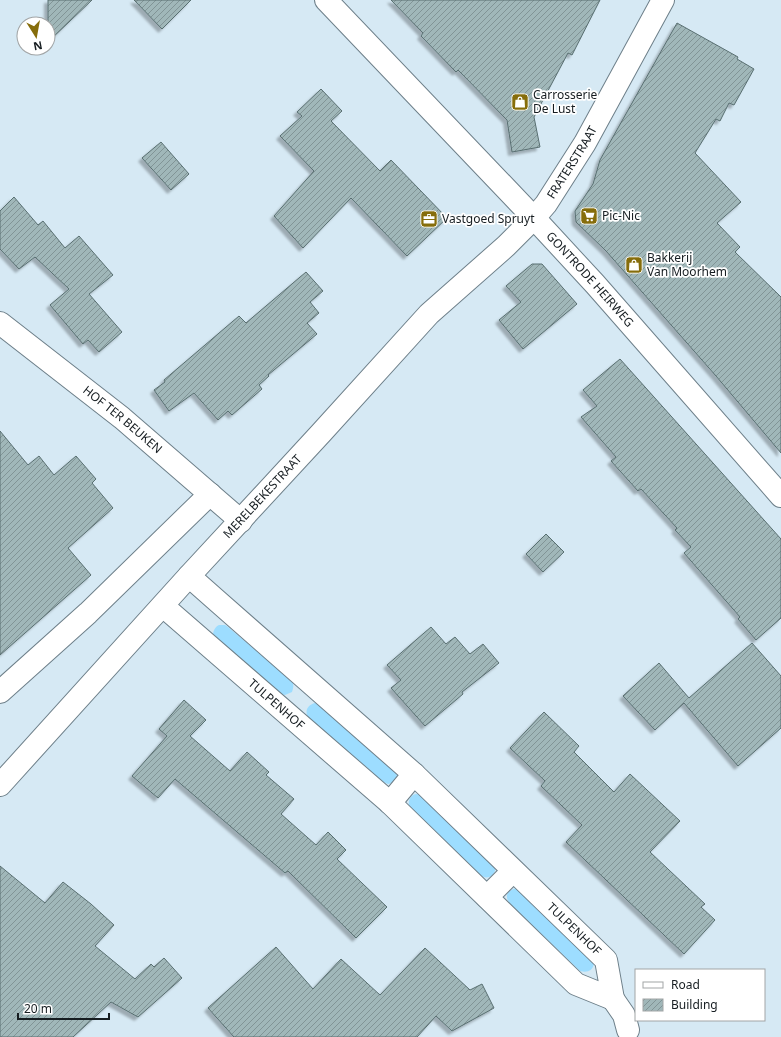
<svg xmlns="http://www.w3.org/2000/svg" width="781" height="1037" font-family="'Noto Sans',sans-serif">
  <style>
    .grass { fill: #9dddff }
    .building { fill: url(#building-hatch); stroke: #596f71; filter: url(#shadow) }
    .lines { fill: none; stroke-linecap: round; stroke-linejoin: round }
    .street-casing { stroke: #6d7f89; stroke-width: 24 }
    .secondary-casing { stroke: #6d7f89; stroke-width: 24 }
    .street { stroke: #fff; stroke-width: 22 }
    .secondary { stroke: #fff; stroke-width: 22 }
    .labels { text-anchor: middle; stroke-width: 3.5; stroke-linejoin: round; paint-order: stroke }
    .poi-label { font-size: 12px; fill: #161d21; stroke: #fff; text-anchor: start }
    .street-label { font-size: 12px; fill: #161d21; stroke: #fff }
  </style>
  <defs>
    <pattern id="building-hatch" width="6" height="6" patternUnits="userSpaceOnUse"><rect width="6" height="6" fill="#a0b7b9"/><path d="M-1 1l2-2M0 6l6-6M5 7l2-2" fill="none" stroke="#819496"/></pattern>
    <filter id="shadow"><feDropShadow dx="-3.5" dy="3.5" stdDeviation="1" flood-color="#0004"/></filter>
  </defs>
  <rect width="100%" height="100%" fill="#d6e9f4"/>
  <path class="grass" d="M219 625H225L228 627 290 679C294 683 294 686 292 692L285 695 280 694 213 635C213 631 215 627 219 625Z
    M315 703 319 704 397 774C397 779 394 783 388 784L381 781 370 770 309 719C304 712 307 705 315 703Z
    M416 794 422 795 495 866V871C491 879 485 879 479 874L409 807C408 801 410 795 416 794Z
    M517 888 594 963C593 971 587 973 580 971L510 904C504 896 507 890 517 888Z"/>
  <path class="building" d="M48 0H92L48 42Z
    M134 0H191L162 29Z
    M391 0H600L572 55 568 53 534 117 540 147 512 152 507 120 458 70 456 72 421 36 423 33Z
    M677 23 738 57 737 59 754 69 734 105 729 103 720 121 716 119 695 153 741 202 717 223 740 247 735 252 781 297V453L716 376 606 251 576 222 575 211 593 184 600 160Z
    M321 89 342 111 331 121 380 171 391 160 447 218 407 256 351 198 303 248 274 216 314 171 280 136 302 116 297 112Z
    M161 142 189 174 171 190 142 158Z
    M14 197 38 225 43 221 65 248 79 236 113 275 89 294 122 332 99 352 88 340 83 344 50 305 69 289 35 257 19 269 0 249V211Z
    M532 264H542L577 304 523 349 499 320 521 302 506 286Z
    M306 272 323 291 310 302 319 313 307 323 317 334 268 375 269 376 259 385 262 389 232 415 228 411 218 420 194 393 169 411 154 390 165 382 164 380 239 316 246 323Z
    M620 359 781 539V618L756 640 738 619 740 617 684 553 691 547 675 530 677 528 641 489 638 491 611 461 616 457 581 417 597 406 583 390Z
    M0 431 28 465 39 456 54 475 76 456 96 479 92 483 113 508 68 548 91 575 0 655Z
    M546 534 564 552 543 572 526 554Z
    M431 627 446 644 455 637 470 654 483 644 499 663 462 692 463 694 425 726 391 688 401 680 387 665Z
    M752 643 781 676V728L738 766 684 703 655 730 623 696 659 663 689 698Z
    M184 700 206 720 190 736 230 771 247 752 269 772 266 775 294 799 281 814 316 845 328 832 346 850 337 859 387 907 356 938 288 871 285 873 175 779 158 798 132 776 167 736 159 729Z
    M544 712 579 746 574 752 614 792 630 774 680 821 650 852 705 904 701 907 715 920 684 954 566 842 582 825 541 786 545 781 510 748Z
    M0 866 45 903 63 882 91 904 114 925 95 946 135 979 151 964 154 967 164 958 182 978 138 1017 111 1002 73 1037H0Z
    M276 947 313 989 341 959 380 995 425 948 470 990 482 984 494 1008 452 1031 436 1016 417 1037H234L208 1008Z"/>
  <g class="lines">
    <defs>
      <g id="street">
        <path id="s1" d="M534 218 595 284 781 496"/>
        <path id="s2" d="M0 323 122 418 241 521"/>
        <path id="s3" d="M163 606 390 803 576 984 613 999 606 960 414 774 215 599 189 576"/>
        <path d="M390 803 414 774"/>
        <path d="M487 897 513 871"/>
        <path d="M613 999 624 1015 628 1030"/>
      </g>
      <g id="secondary">
        <path d="M326 0 534 218"/>
        <path d="M0 692 88 613 210 494"/>
        <path id="s4" d="M0 785 189 576 322 432 429 314 506 246 534 218 546 204 585 143 663 0"/>
      </g>
    </defs>
    <use href="#street" class="street-casing"/>
    <use href="#secondary" class="secondary-casing"/>
    <use href="#street" class="street"/>
    <use href="#secondary" class="secondary"/>
  </g>
  <defs>
    <symbol id="shop-square" viewBox="-11 -11 22 22"><rect x="-9" y="-9" width="18" height="18" rx="4" fill="#866d0b" stroke="#fff"/><path d="M-5-2.5h2.3a2.7 3.5 0 0 1 5.4 0H5L5.5 6h-11ZM-1.5-2.5h3a1.5 2.3 0 0 0-3 0Z" fill="#fff"/></symbol>
    <symbol id="supermarket-square" viewBox="-11 -11 22 22"><rect x="-9" y="-9" width="18" height="18" rx="4" fill="#866d0b" stroke="#fff"/><path d="M-6-5.5h2.5l.6 2H6L4.5 2H-2.5L-4.4-4H-6ZM-1.5 3.2a1.3 1.3 0 1 0 .1 0ZM3 3.2a1.3 1.3 0 1 0 .1 0Z" fill="#fff"/></symbol>
    <symbol id="office-square" viewBox="-11 -11 22 22"><rect x="-9" y="-9" width="18" height="18" rx="4" fill="#866d0b" stroke="#fff"/><path d="M-6-3h4V-5.5h4V-3h4V5H-6ZM-1-4.5V-3h2v-1.5ZM-6 0V1H6V0Z" fill="#fff"/></symbol>
  </defs>
  <g fill-rule="evenodd">
    <use href="#shop-square" x="510" y="92" width="20" height="20"/>
    <use href="#supermarket-square" x="579" y="206" width="20" height="20"/>
    <use href="#office-square" x="419" y="209" width="20" height="20"/>
    <use href="#shop-square" x="624" y="255" width="20" height="20"/>
  </g>
  <g class="labels">
    <g class="poi-label">
      <text x="533" y="99">Carrosserie<tspan x="533" dy="14">De Lust</tspan></text>
      <text x="602" y="220">Pic-Nic</text>
      <text x="442" y="223">Vastgoed Spruyt</text>
      <text x="647" y="262">Bakkerij<tspan x="647" dy="14">Van Moorhem</tspan></text>
    </g>
    <g class="street-label">
      <text dy="4" stroke="none"><textPath href="#s4" startOffset="847">FRATERSTRAAT</textPath></text>
      <text dy="4" stroke="none"><textPath href="#s1" startOffset="83">GONTRODE HEIRWEG</textPath></text>
      <text dy="4" stroke="none"><textPath href="#s2" startOffset="156">HOF TER BEUKEN</textPath></text>
      <text dy="4" stroke="none"><textPath href="#s4" startOffset="390">MERELBEKESTRAAT</textPath></text>
      <text dy="4" stroke="none"><textPath href="#s3" startOffset="150">TULPENHOF</textPath></text>
      <text transform="translate(574 929) rotate(44)" y="4">TULPENHOF</text>
    </g>
  </g>
  <rect x="635" y="969" width="130" height="52" fill="#ffffff" stroke="#a2a5a6"/>
  <rect x="643" y="982" width="20" height="6" fill="#ffffff" stroke="#a2a5a6"/>
  <text x="671" y="989" font-size="12" fill="#161d21">Road</text>
  <rect x="643" y="999" width="20" height="12" fill="url(#building-hatch)" stroke="#a2a5a6"/>
  <text x="671" y="1009" font-size="12" fill="#161d21">Building</text>
  <g transform="translate(36 36) rotate(169)"><circle r="19" fill="#ffffff" stroke="#a2a5a6"/>
  <path d="M0-3L7 15L0 10L-7 15Z" fill="#866d0b"/>
  <text y="-6" font-size="11" font-weight="bold" text-anchor="middle" fill="#161d21">N</text>
  </g>
  <path d="M18 1013v6h91v-6" fill="none" stroke="#161d21" stroke-width="2"/>
  <text x="24" y="1013" font-size="12" fill="#161d21" stroke="#ffffff" stroke-width="3" paint-order="stroke">20 m</text>
</svg>
